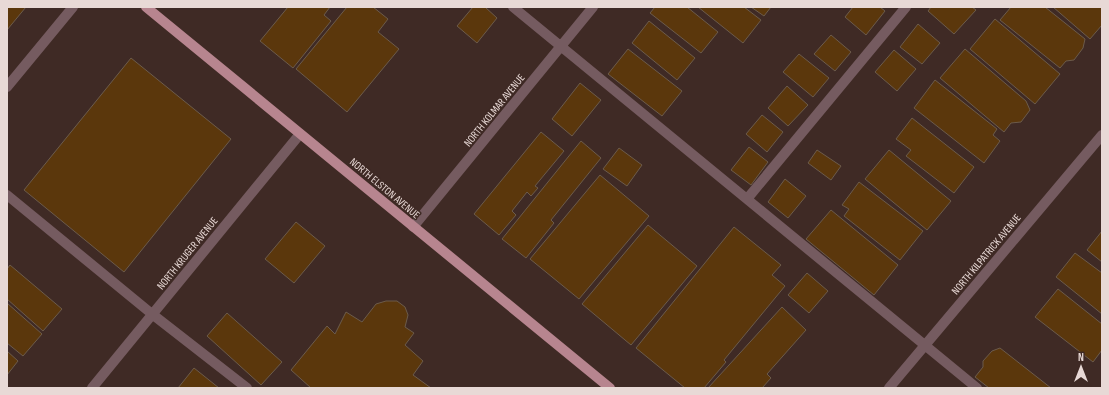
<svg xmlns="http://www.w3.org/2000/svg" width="1109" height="395" font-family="'Sofia Sans Condensed',sans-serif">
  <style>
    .building { fill: #5b370c; stroke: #6c5b4b }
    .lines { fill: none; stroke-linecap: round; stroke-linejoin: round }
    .minor { stroke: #755b60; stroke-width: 10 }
    .major { stroke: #b7858f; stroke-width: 10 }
    .labels { text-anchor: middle; stroke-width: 3; stroke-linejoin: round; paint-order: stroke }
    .street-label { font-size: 11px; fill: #e8d9d6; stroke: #3f2a25 }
  </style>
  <rect width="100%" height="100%" fill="#3f2a25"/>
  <path class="building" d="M7 7H26L7 30Z
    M288 7H330L324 15 331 21 293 68 260 41Z
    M347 7H373L388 19 378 32 399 49 347 112 296 69Z
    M473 7H485L497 18 477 43 457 26Z
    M655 7H687L718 32 701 53 650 13Z
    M698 7H744L761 20 743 43Z
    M751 7H771L764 16Z
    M853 7H880L885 11 866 35 845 17Z
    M931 7H972L976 10 954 34 928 11Z
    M1011 7H1045L1085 39 1083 48 1074 60 1066 61 1060 68 1000 20Z
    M1053 7H1102V25L1090 39Z
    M995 19 1060 74 1035 104 970 49Z
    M649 21 695 58 677 80 632 43Z
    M918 24 940 43 922 64 900 47Z
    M831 35 851 52 835 71 814 54Z
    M628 49 682 91 662 116 608 74Z
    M965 49 1026 101 1030 110 1021 122 1011 123 1004 132 940 78Z
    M894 50 916 69 897 91 875 72Z
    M799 54 829 78 813 97 783 72Z
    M131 58 231 139 124 272 24 190Z
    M935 80 997 129 993 135 1000 141 984 163 914 108Z
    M580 83 601 100 572 136 552 119Z
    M787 86 808 105 788 126 768 108Z
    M762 115 783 132 767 152 746 134Z
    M912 118 974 167 954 193 906 156 911 150 896 139Z
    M541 132 564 151 535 186 538 188 531 196 527 192 512 211 516 215 499 235 474 214Z
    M581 141 601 158 551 220 554 223 526 258 502 239Z
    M749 147 768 162 751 185 731 170Z
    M619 148 642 165 627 186 603 169Z
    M817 150 841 166 831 180 808 163Z
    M889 150 951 201 927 230 865 179Z
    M600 175 649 216 579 299 530 259Z
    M785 179 806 196 788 218 768 202Z
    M859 182 923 231 900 260 844 216 849 209 842 205Z
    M831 210 898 265 874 295 806 239Z
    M296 222 325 246 294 283 265 259Z
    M648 225 697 266 631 345 582 304Z
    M734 227 781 265 772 275 785 286 724 360 726 362 704 388H685L636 348Z
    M1102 231V262L1087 250Z
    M1075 253 1102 273V314L1056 277Z
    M10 265 62 309 43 331 7 299V269Z
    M807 273 828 291 809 313 788 295Z
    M1058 289 1102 324V350L1093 362 1035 317Z
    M386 301H397L405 307 408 315 405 327 414 333 405 345 423 361 413 375 431 388H311L291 370 327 326 335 334 346 312 362 322 376 304Z
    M7 303 42 334 23 356 7 343Z
    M782 307 806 330 767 374 771 378 762 388H708Z
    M227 313 282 362 261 385 207 336Z
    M1000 348 1051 388H989L975 377 983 367V361L992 351Z
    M7 351 18 361 7 375Z
    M194 368 219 388H178Z"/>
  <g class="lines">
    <path class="minor" d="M513 7 977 388
      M7 87 73 7
      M7 195 152 314 247 388
      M747 199 906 7
      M413 227 593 7
      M92 388 300 134
      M889 388 1102 135"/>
    <path class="major" d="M146 7 610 388"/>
  </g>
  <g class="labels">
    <g class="street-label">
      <text transform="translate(494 110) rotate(-51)" y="4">NORTH KOLMAR AVENUE</text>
      <text transform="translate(385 188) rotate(40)" y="4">NORTH ELSTON AVENUE</text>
      <text transform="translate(187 253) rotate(-51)" y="4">NORTH KRUGER AVENUE</text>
      <text transform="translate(986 254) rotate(-50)" y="4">NORTH KILPATRICK AVENUE</text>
    </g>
  </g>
  <rect width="1109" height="395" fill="none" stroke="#e8d9d6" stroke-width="16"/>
  <g transform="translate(1081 367)" stroke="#3f2a25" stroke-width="3" paint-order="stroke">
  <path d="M0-3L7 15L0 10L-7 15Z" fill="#e8d9d6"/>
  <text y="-6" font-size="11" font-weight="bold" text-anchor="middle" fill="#e8d9d6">N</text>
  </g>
</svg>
